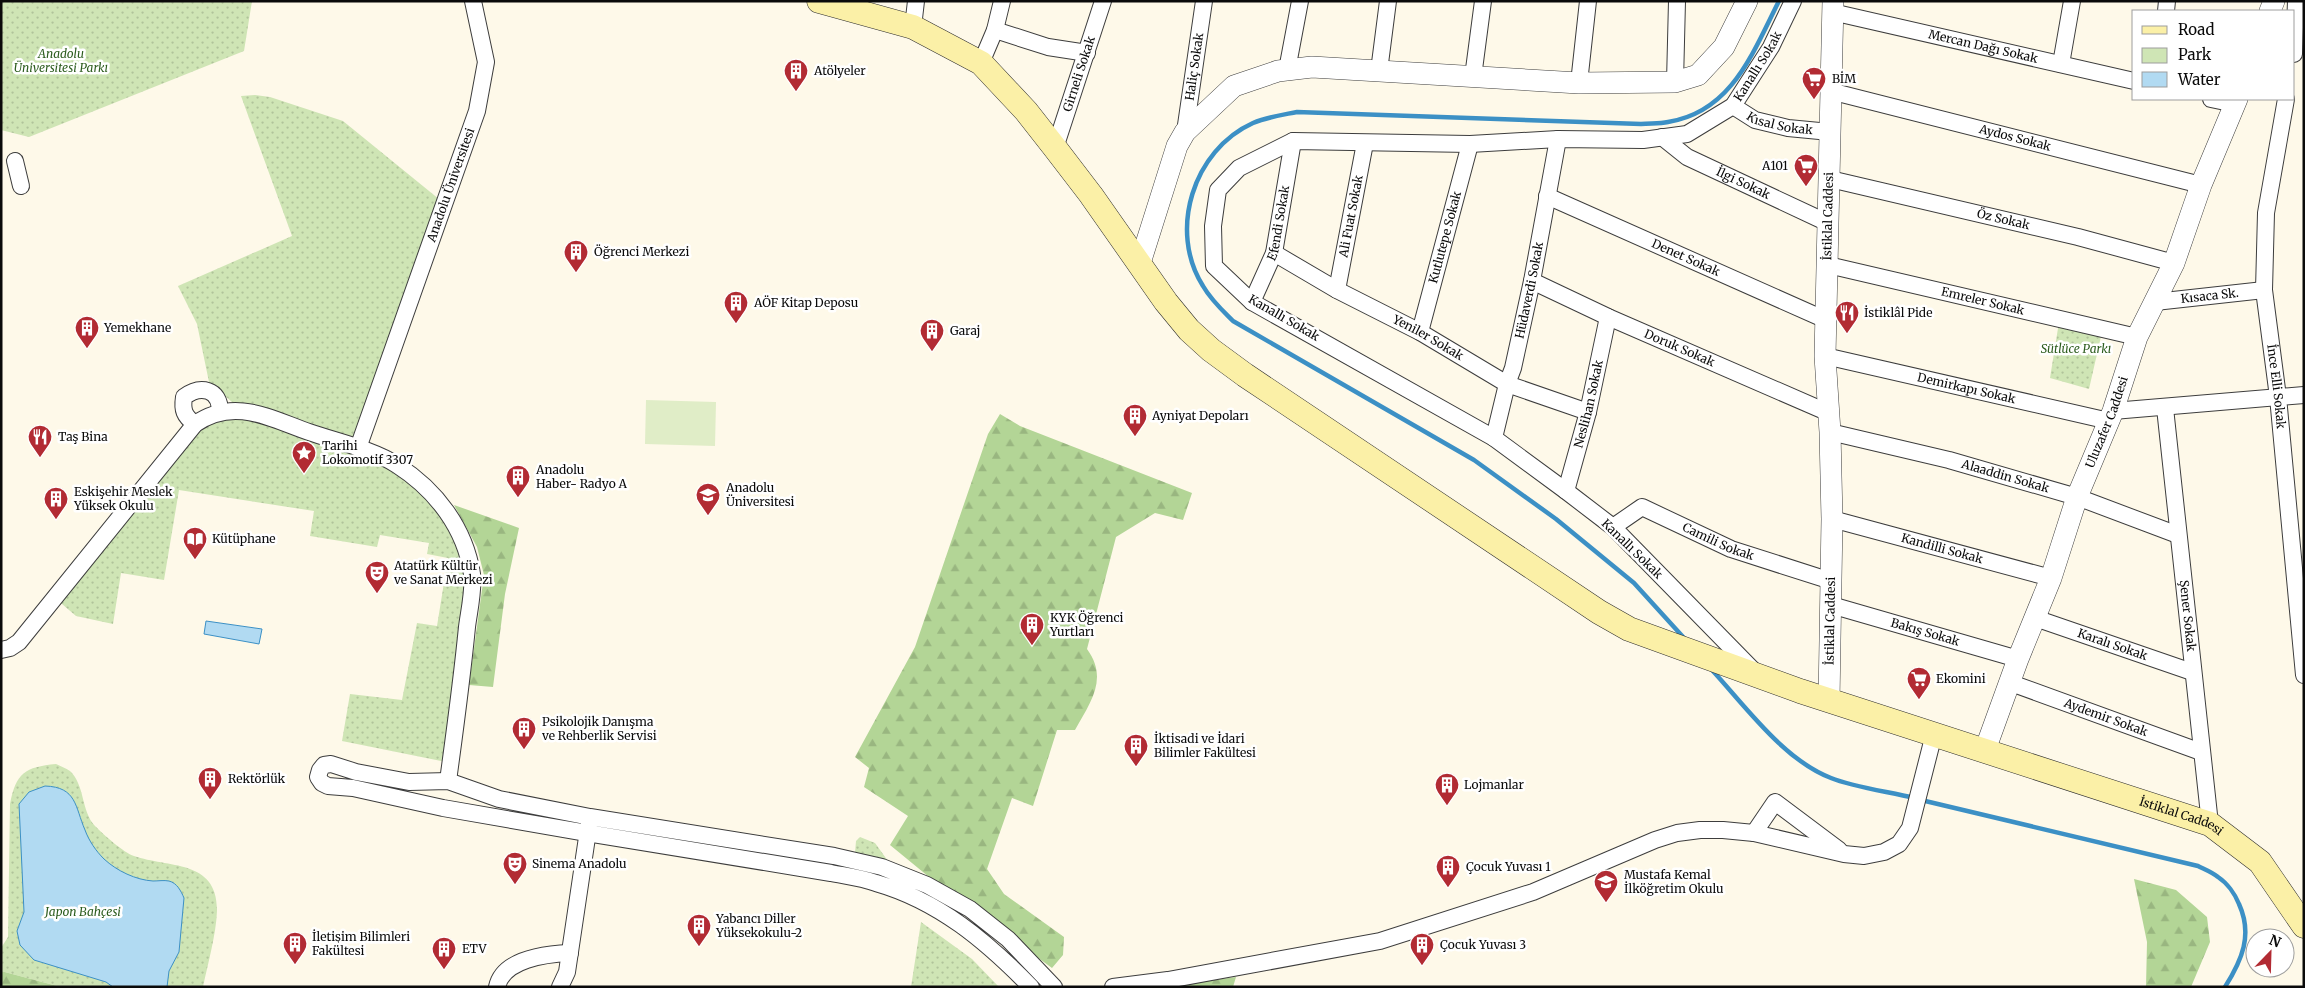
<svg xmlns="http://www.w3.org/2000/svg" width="2305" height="988" font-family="Merriweather,serif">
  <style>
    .green { fill: url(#green-dots) }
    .forest { fill: url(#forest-firs) }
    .pitch { fill: #e0edc7 }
    .water { fill: #b1daf2; stroke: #3c90c5 }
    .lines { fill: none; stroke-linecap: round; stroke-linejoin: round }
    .stream { stroke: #3c90c5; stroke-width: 4.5 }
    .minor-casing { stroke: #3d3d3d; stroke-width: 18 }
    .tertiary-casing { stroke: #3d3d3d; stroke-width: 22 }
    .secondary-casing { stroke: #2c2c2c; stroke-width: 25 }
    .minor { stroke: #fff; stroke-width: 16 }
    .tertiary { stroke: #fff; stroke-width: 21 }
    .secondary { stroke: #fbf0a7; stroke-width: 24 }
    .labels { text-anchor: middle; stroke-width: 5; stroke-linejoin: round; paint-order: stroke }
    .street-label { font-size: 12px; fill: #0a0a0a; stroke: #fff }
    .park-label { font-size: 12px; font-style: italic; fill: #2d5d1f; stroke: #fff }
    .poi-label { font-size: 12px; fill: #0a0a0a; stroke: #fff; text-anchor: start }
  </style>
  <defs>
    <pattern id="green-dots" width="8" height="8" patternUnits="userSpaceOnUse" patternTransform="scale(1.25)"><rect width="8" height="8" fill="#cfe5b5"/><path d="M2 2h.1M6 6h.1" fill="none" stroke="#b0c39a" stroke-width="1.8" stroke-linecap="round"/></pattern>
    <pattern id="forest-firs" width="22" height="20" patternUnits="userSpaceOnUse" patternTransform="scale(1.25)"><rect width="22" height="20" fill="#b3d596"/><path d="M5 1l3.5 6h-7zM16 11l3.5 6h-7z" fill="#99b680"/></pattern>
  </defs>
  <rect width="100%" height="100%" fill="#fef9e9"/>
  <path class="green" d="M1 1H252L244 51 29 137 1 130Z
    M255 95 270 97 343 121 445 204 358 448 412 475 468 557 451 763 342 741 350 694 402 700 417 623 437 626 448 558 427 554 429 543 380 535 377 547 310 536 314 511 179 490 164 580 121 573 113 624 76 616 55 598 195 424 240 409 209 382 197 324 178 286 292 236 241 96Z
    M2059 322 2102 332 2089 389 2050 378Z
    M56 764C60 766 66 768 70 771 85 785 81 811 95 826 103 834 124 853 134 856 168 868 218 859 217 911 216 935 208 963 203 987H61L1 971V948L8 937 10 804C16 773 25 767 56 764Z
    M860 837 875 843 888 861 855 853 856 841Z
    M921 922 972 959 999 987H911Z"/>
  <path class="forest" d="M1000 414 1020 426 1192 493 1183 520 1155 513 1116 537 1087 649C1109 679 1090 703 1075 730H1057L1033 806 1012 798 987 869 1004 894 1064 937 1063 955 1052 968 940 886 890 845 908 816 864 787 869 768 855 757 915 647 988 434Z
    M454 505 519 528 505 594 493 687 469 685 484 575 477 547Z
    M2134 879 2176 890 2207 917 2210 942 2191 987H2146L2147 942Z
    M1 971 61 987H1Z
    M1236 977 1233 987H1162Z"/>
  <path class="pitch" d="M646 400 716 402 715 446 645 444Z"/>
  <path class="water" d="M206 621 262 629 259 644 204 634Z
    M45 786C77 787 75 807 85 830 89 841 96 851 104 859 117 871 136 880 153 881 158 881 164 880 169 881 177 883 181 891 184 898L179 952 169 971 167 987H113L106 982 34 960 20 945 17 931 24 912 19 804 29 792Z"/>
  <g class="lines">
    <path class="stream" d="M1684 638 1634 583 1556 519 1474 460 1233 321C1222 310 1211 300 1203 286 1168 231 1193 150 1253 123 1267 117 1282 115 1297 112L1641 124C1650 123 1659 124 1668 122 1732 112 1753 52 1779 1
      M1712 670C1746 707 1784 760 1831 778 1853 787 1890 792 1914 798
      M1921 800 2198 866C2204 869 2212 872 2218 877 2227 883 2235 894 2239 904 2253 935 2242 960 2225 987"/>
    <defs>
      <g id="minor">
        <path d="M2166 11 2167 1"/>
        <path id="s1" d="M1832 12 2134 81"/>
        <path d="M913 27 916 1"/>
        <path d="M995 30 1048 47 1087 53"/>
        <path d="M2294 54 2296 1"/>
        <path d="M981 63 995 30 1002 1"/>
        <path d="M2061 64 2072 1"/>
        <path d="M1287 70 1300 1"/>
        <path d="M1379 71 1388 1"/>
        <path d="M1473 77 1483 1"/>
        <path d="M1675 82 1677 1"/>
        <path d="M1579 83 1588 1"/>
        <path id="s2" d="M1830 91 2201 185"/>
        <path d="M2211 99 2235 104"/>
        <path id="s3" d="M2286 99 2266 213 2264 290 2278 397 2304 675"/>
        <path id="s4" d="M1733 106 1755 120 1788 128 1830 132"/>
        <path id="s5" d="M1185 132 1204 1"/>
        <path id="s6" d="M1662 137 1687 157 1828 223"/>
        <path id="s7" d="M1055 148 1103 1"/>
        <path d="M15 161 21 186"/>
        <path id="s8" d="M1830 179 2078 237 2174 263"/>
        <path id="s9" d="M1547 196 1826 320"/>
        <path id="s10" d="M1274 253 1337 290 1420 332 1507 384 1588 412"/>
        <path id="s11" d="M1828 265 2137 337"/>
        <path id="s12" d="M1532 281 1608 317 1829 413"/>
        <path id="s13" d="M1337 290 1365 143"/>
        <path id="s14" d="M1252 302 1274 253 1293 141"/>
        <path id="s15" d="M2155 302 2264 290"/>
        <path id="s16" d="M1420 332 1470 144"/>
        <path id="s17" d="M1825 356 2109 421"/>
        <path id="s18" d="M2165 408 2210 824"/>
        <path d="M2113 411 2304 395"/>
        <path d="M195 424C184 416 182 410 184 397 200 385 220 388 220 412"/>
        <path id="s19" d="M1830 432 1949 460 2077 497 2178 535"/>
        <path id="s20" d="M1494 438 1507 384 1513 368 1532 281 1558 139"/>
        <path id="s21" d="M358 448 477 111 486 62 473 1"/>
        <path id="s22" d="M1566 491 1588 412 1608 317"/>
        <path id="s23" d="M1832 519 2051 578"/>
        <path id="s24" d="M1613 527 1642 507 1731 549 1831 581"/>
        <path id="s25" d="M1831 605 2018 659"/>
        <path id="s26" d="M2035 618 2192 672"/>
        <path d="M1 650 10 648 19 642 195 424C234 397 269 418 309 432 338 442 372 449 397 465 436 490 465 528 472 574 474 590 469 611 467 627 462 678 455 730 448 781"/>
        <path id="s27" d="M1755 672 1613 527 1566 491 1494 438 1252 302 1214 266 1213 226 1218 190 1239 168 1293 141 1470 144 1558 139 1643 140 1687 134 1733 106 1771 47 1793 1"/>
        <path id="s28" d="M2011 683 2201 752"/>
        <path d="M1754 833 1775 802 1839 850"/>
        <path d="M497 987C503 959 546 954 570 953"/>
        <path d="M560 987 567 972 589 824"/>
        <path d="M1031 987C986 941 939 901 876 883 862 878 846 876 831 873L587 833 443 808 353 788 328 786 322 783 318 777 320 770 324 765 331 764 356 772 409 782 448 781 499 799 590 817 834 856 882 867 927 885 970 909 1008 939 1054 987"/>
        <path d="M1113 987 1168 980 1380 941 1533 892 1655 840 1677 833 1700 830H1723L1754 833 1844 854 1864 856 1884 852 1899 844 1910 828 1934 734"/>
      </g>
      <g id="tertiary">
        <path d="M2270 11 2274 1"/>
        <path d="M1140 263 1177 146 1185 132 1234 86 1278 71 1312 67 1579 83 1675 82 1698 75 1724 47 1747 1"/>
        <path id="s29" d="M1829 701 1832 519 1830 432 1825 356 1833 1"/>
        <path id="s30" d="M1985 750 2018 659 2051 578 2077 497 2113 411 2137 337 2174 263 2201 185 2237 99"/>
      </g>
      <g id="secondary">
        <path id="s31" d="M819 1 913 27 981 63 1026 111 1055 148 1091 195 1166 302 1189 330 1211 350 1245 375 1599 612 1629 629 1800 691 2210 824 2260 862 2304 926"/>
      </g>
    </defs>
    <use href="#minor" class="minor-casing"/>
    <use href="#tertiary" class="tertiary-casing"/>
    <use href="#secondary" class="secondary-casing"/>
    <use href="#minor" class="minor"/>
    <use href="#tertiary" class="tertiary"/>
    <use href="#secondary" class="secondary"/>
  </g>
  <defs>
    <symbol id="building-pin" viewBox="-11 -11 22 30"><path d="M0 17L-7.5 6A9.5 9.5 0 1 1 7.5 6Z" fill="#b22b33" stroke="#fff"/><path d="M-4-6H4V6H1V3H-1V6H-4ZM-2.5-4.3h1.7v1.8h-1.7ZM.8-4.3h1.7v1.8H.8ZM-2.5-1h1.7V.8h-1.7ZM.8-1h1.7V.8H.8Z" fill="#fff"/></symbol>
    <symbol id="supermarket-pin" viewBox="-11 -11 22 30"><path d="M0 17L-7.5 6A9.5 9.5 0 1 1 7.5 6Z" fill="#b22b33" stroke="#fff"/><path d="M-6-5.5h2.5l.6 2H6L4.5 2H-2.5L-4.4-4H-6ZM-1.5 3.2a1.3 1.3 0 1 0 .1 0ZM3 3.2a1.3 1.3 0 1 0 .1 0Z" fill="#fff"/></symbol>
    <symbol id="restaurant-pin" viewBox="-11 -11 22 30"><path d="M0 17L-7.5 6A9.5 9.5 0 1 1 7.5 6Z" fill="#b22b33" stroke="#fff"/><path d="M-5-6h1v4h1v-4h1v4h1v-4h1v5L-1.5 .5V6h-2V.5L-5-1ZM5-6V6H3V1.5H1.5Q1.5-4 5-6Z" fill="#fff"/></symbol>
    <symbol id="sight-pin" viewBox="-11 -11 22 30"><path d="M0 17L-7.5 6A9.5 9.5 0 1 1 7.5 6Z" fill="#b22b33" stroke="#fff"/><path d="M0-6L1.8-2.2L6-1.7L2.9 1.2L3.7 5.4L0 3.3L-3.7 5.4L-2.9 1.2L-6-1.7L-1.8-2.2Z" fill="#fff"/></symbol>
    <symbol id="university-pin" viewBox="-11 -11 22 30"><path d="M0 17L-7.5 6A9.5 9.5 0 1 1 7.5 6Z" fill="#b22b33" stroke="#fff"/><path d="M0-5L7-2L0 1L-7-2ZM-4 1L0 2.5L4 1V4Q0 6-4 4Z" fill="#fff"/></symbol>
    <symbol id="library-pin" viewBox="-11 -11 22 30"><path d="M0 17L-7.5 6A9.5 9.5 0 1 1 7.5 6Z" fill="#b22b33" stroke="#fff"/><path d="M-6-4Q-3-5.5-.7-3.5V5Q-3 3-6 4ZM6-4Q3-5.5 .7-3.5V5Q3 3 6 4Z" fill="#fff"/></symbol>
    <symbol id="theatre-pin" viewBox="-11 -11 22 30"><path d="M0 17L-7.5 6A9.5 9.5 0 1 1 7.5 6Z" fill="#b22b33" stroke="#fff"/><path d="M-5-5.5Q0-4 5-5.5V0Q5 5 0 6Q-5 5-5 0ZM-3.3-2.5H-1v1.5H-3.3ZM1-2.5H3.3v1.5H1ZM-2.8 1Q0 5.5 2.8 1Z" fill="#fff"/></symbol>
    <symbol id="school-pin" viewBox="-11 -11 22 30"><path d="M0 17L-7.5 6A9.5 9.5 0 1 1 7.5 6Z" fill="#b22b33" stroke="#fff"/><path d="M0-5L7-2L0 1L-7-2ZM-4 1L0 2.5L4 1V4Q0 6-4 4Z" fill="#fff"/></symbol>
  </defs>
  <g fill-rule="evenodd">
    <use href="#building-pin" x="782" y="57" width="28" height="38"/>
    <use href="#supermarket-pin" x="1800" y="65" width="28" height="38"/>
    <use href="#supermarket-pin" x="1792" y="152" width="28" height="38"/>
    <use href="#building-pin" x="562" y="238" width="28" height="38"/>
    <use href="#building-pin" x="722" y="289" width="28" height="38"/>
    <use href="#restaurant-pin" x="1833" y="299" width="28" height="38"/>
    <use href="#building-pin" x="73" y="314" width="28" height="38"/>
    <use href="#building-pin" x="918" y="317" width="28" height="38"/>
    <use href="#building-pin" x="1121" y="402" width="28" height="38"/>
    <use href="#restaurant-pin" x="26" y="423" width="28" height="38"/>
    <use href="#sight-pin" x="290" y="439" width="28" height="38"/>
    <use href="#building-pin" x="504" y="463" width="28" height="38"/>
    <use href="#university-pin" x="694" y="481" width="28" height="38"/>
    <use href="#building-pin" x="42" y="485" width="28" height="38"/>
    <use href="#library-pin" x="181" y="525" width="28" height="38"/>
    <use href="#theatre-pin" x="363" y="559" width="28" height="38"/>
    <use href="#building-pin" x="1018" y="611" width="28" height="38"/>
    <use href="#supermarket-pin" x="1905" y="665" width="28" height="38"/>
    <use href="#building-pin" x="510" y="715" width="28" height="38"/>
    <use href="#building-pin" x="1122" y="732" width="28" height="38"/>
    <use href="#building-pin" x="196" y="765" width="28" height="38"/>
    <use href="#building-pin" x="1433" y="771" width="28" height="38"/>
    <use href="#theatre-pin" x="501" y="850" width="28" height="38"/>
    <use href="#building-pin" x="1434" y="853" width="28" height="38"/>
    <use href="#school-pin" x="1592" y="868" width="28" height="38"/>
    <use href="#building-pin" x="685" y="912" width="28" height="38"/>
    <use href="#building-pin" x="281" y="930" width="28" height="38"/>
    <use href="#building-pin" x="1408" y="931" width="28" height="38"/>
    <use href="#building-pin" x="430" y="935" width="28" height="38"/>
  </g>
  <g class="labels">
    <g class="street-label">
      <text dy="4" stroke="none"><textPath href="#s1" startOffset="155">Mercan Dağı Sokak</textPath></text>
      <text dy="4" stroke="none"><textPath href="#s27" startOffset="1344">Kanallı Sokak</textPath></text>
      <text dy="4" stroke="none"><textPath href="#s5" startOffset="66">Haliç Sokak</textPath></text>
      <text dy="4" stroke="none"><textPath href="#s7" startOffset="78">Girneli Sokak</textPath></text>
      <text dy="4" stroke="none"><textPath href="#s4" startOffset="51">Kısal Sokak</textPath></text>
      <text dy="4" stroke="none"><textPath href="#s2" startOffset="191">Aydos Sokak</textPath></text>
      <text dy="4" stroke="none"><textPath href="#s6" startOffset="94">İlgi Sokak</textPath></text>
      <text dy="4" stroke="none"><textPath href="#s21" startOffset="279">Anadolu Üniversitesi</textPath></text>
      <text dy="4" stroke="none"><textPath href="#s29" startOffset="485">İstiklal Caddesi</textPath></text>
      <text dy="4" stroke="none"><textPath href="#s13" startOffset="75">Ali Fuat Sokak</textPath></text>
      <text dy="4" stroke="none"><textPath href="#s8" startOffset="178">Öz Sokak</textPath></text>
      <text dy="4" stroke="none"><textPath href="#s14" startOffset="84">Efendi Sokak</textPath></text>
      <text dy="4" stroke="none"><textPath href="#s16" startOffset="98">Kutlutepe Sokak</textPath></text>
      <text dy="4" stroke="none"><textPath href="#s9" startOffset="152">Denet Sokak</textPath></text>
      <text dy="4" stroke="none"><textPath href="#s20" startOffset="152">Hüdaverdi Sokak</textPath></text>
      <text dy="4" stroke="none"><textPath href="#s15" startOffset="55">Kısaca Sk.</textPath></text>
      <text dy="4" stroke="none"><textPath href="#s11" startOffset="159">Emreler Sokak</textPath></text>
      <text transform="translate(1284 318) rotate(30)" y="4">Kanallı Sokak</text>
      <text dy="4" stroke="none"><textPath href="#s10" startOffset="176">Yeniler Sokak</textPath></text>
      <text dy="4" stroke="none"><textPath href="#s12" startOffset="162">Doruk Sokak</textPath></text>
      <text dy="4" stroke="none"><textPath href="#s3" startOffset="290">İnce Elli Sokak</textPath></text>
      <text dy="4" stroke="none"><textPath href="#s17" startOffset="145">Demirkapı Sokak</textPath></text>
      <text dy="4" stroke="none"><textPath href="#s22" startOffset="90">Neslihan Sokak</textPath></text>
      <text dy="4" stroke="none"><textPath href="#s30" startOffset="350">Uluzafer Caddesi</textPath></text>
      <text dy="4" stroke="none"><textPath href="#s19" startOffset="181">Alaaddin Sokak</textPath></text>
      <text dy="4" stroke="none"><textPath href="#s24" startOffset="119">Camili Sokak</textPath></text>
      <text transform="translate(1632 549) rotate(44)" y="4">Kanallı Sokak</text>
      <text dy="4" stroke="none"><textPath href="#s23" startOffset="114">Kandilli Sokak</textPath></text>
      <text dy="4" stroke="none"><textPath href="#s18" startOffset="209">Şener Sokak</textPath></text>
      <text dy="4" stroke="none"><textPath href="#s29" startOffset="80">İstiklal Caddesi</textPath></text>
      <text dy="4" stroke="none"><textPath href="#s25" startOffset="98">Bakış Sokak</textPath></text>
      <text dy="4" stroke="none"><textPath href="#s26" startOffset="82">Karalı Sokak</textPath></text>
      <text dy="4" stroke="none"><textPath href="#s28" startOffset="101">Aydemir Sokak</textPath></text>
      <text dy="4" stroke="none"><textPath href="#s31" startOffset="1629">İstiklal Caddesi</textPath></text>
    </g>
    <g class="park-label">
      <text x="61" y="58">Anadolu<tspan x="61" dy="14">Üniversitesi Parkı</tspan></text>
      <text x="2076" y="353">Sütlüce Parkı</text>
      <text x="83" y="916">Japon Bahçesi</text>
    </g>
    <g class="poi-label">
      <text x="814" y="75">Atölyeler</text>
      <text x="1832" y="83">BİM</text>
      <text x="1788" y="170" text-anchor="end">A101</text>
      <text x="594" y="256">Öğrenci Merkezi</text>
      <text x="754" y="307">AÖF Kitap Deposu</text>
      <text x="1864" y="317">İstiklâl Pide</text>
      <text x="104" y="332">Yemekhane</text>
      <text x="950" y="335">Garaj</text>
      <text x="1152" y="420">Ayniyat Depoları</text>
      <text x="58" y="441">Taş Bina</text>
      <text x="322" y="450">Tarihi<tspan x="322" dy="14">Lokomotif 3307</tspan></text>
      <text x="536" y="474">Anadolu<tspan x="536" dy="14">Haber- Radyo A</tspan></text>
      <text x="726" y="492">Anadolu<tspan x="726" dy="14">Üniversitesi</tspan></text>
      <text x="74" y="496">Eskişehir Meslek<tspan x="74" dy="14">Yüksek Okulu</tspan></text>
      <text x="212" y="543">Kütüphane</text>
      <text x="394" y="570">Atatürk Kültür<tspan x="394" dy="14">ve Sanat Merkezi</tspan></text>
      <text x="1050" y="622">KYK Öğrenci<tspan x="1050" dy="14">Yurtları</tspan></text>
      <text x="1936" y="683">Ekomini</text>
      <text x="542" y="726">Psikolojik Danışma<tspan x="542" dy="14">ve Rehberlik Servisi</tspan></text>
      <text x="1154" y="743">İktisadi ve İdari<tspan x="1154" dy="14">Bilimler Fakültesi</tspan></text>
      <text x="228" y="783">Rektörlük</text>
      <text x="1464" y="789">Lojmanlar</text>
      <text x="532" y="868">Sinema Anadolu</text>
      <text x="1466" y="871">Çocuk Yuvası 1</text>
      <text x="1624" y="879">Mustafa Kemal<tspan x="1624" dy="14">İlköğretim Okulu</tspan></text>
      <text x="716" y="923">Yabancı Diller<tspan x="716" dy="14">Yüksekokulu-2</tspan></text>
      <text x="312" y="941">İletişim Bilimleri<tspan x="312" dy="14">Fakültesi</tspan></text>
      <text x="1440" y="949">Çocuk Yuvası 3</text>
      <text x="462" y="953">ETV</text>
    </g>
  </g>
  <rect width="2305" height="988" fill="none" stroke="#0a0a0a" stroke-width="5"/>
  <rect x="2132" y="10" width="162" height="90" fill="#ffffff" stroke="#9d9d9d"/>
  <rect x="2142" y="26" width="25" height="8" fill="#fbf0a7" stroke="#9d9d9d"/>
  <text x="2178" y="35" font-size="15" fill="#0a0a0a">Road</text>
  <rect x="2142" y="48" width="25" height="15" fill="#cfe5b5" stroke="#9d9d9d"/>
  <text x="2178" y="60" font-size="15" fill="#0a0a0a">Park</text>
  <rect x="2142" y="72" width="25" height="15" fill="#b1daf2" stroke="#9d9d9d"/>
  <text x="2178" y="85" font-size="15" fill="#0a0a0a">Water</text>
  <g transform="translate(2270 953) rotate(23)"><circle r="24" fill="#ffffff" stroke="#9d9d9d"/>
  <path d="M0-4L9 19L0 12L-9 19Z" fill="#b22b33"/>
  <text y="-8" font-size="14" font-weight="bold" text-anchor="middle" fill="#0a0a0a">N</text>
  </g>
</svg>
